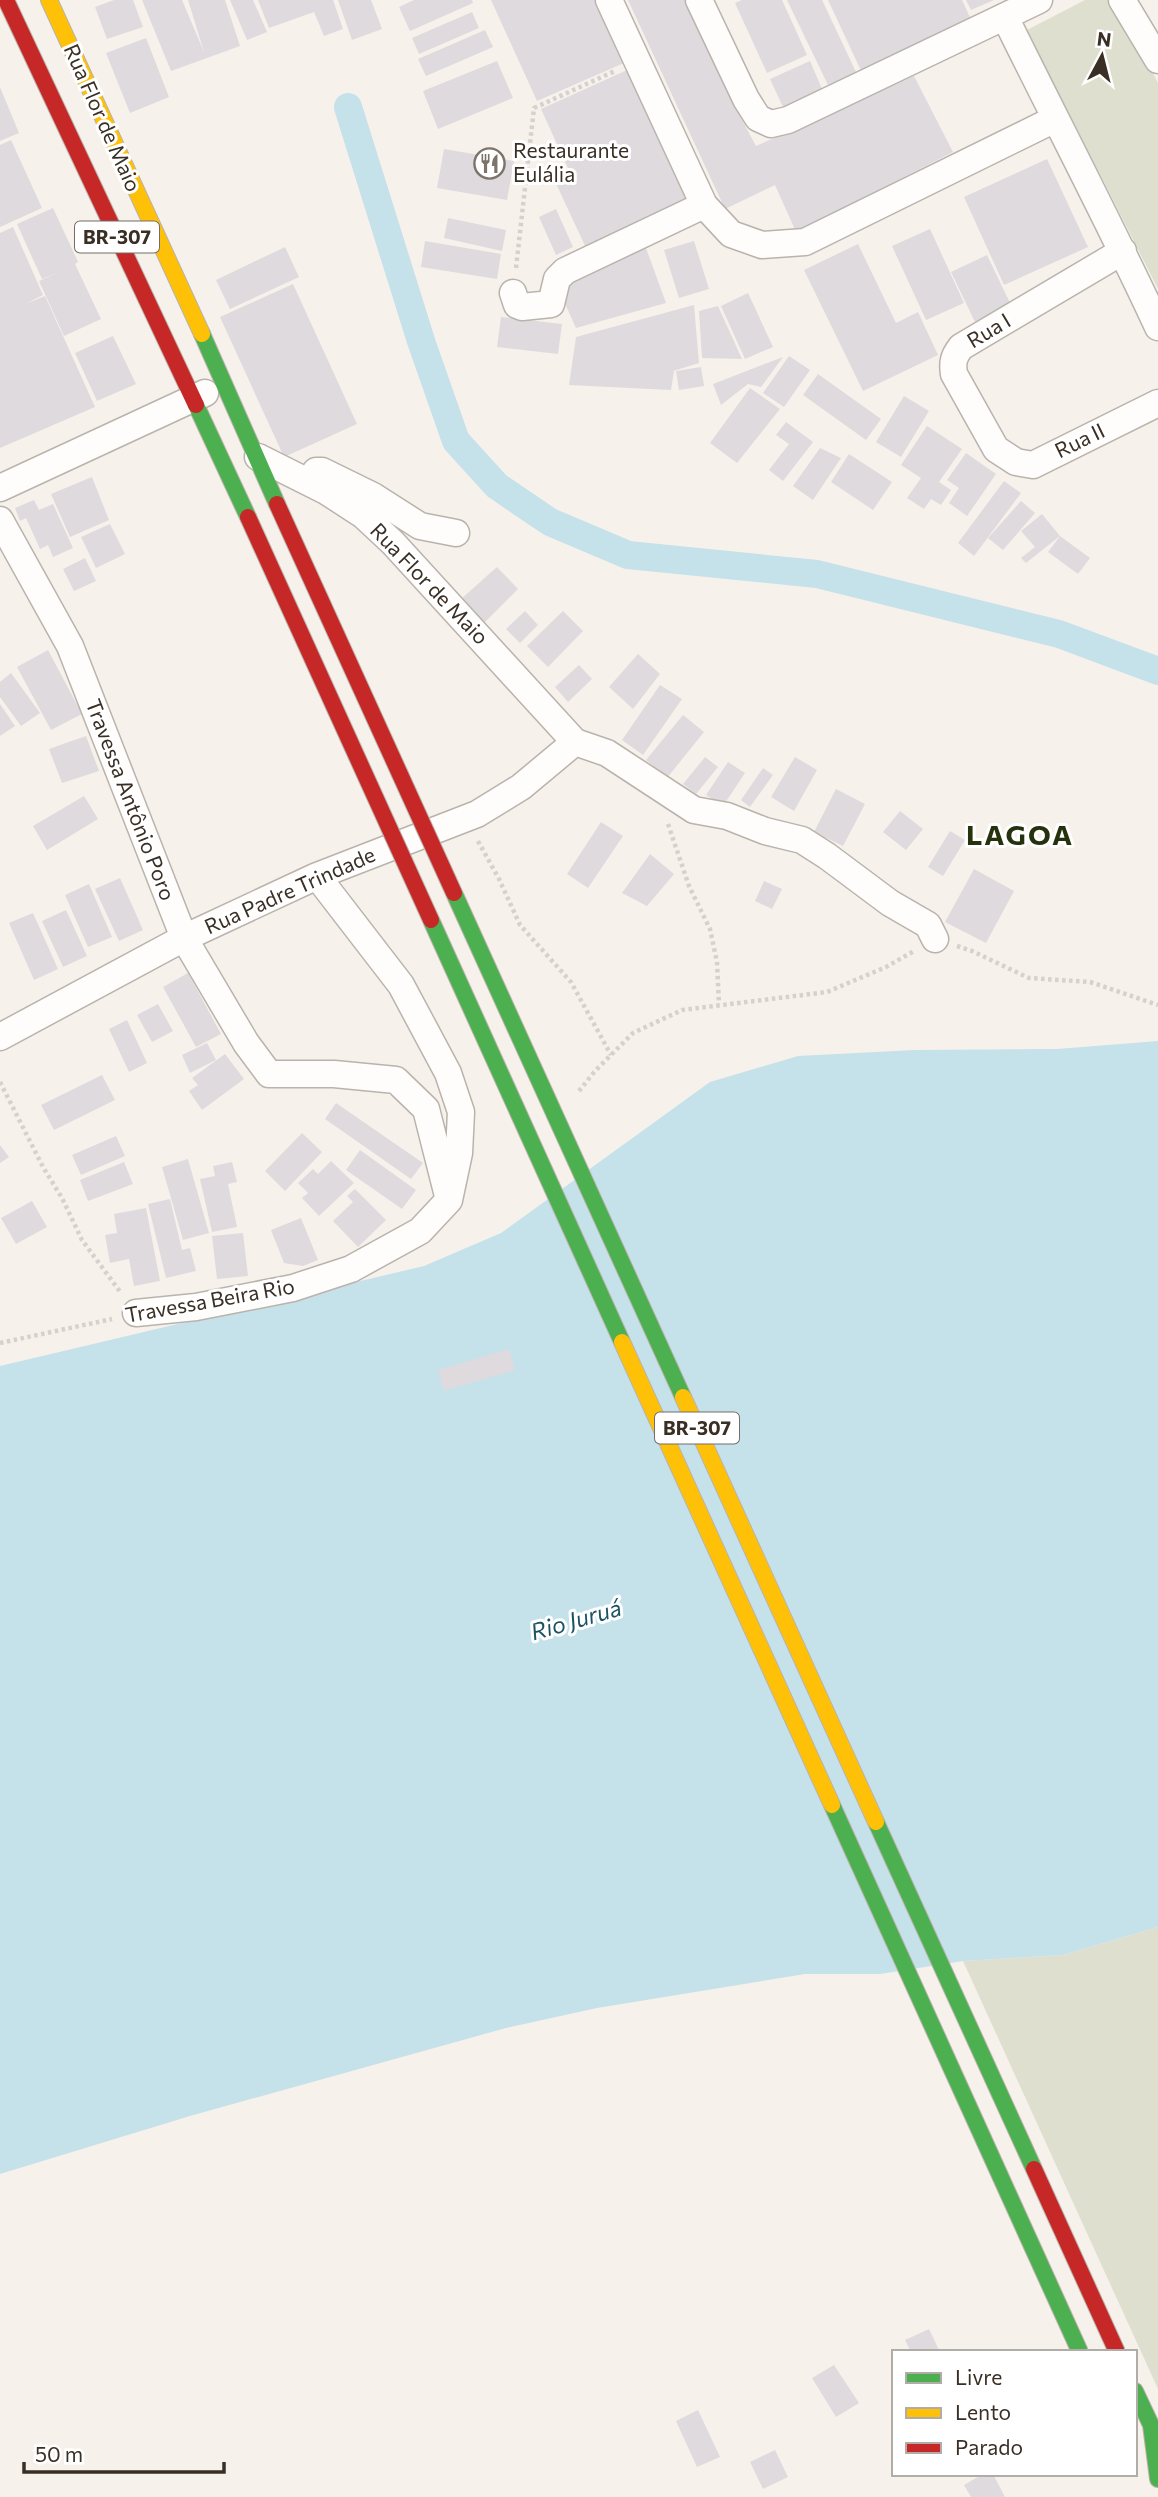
<svg xmlns="http://www.w3.org/2000/svg" width="1158" height="2497" font-family="Commissioner,sans-serif">
  <style>
    .green { fill: #dfdfd0 }
    .water { fill: #c5e1ea }
    .lines { fill: none; stroke-linecap: round; stroke-linejoin: round }
    .canal { stroke: #c5e1ea; stroke-width: 28 }
    .building { fill: #dfdade }
    .street-casing { stroke: #bab3ac; stroke-width: 29 }
    .fast-casing { stroke: #bab3ac; stroke-width: 18 }
    .slow-casing { stroke: #bab3ac; stroke-width: 18 }
    .jam-casing { stroke: #bab3ac; stroke-width: 18 }
    .path { stroke: #d5d1ce; stroke-width: 4.5; stroke-dasharray: 3.5 3.5; stroke-linecap: butt }
    .street { stroke: #fefdfc; stroke-width: 26 }
    .fast { stroke: #4caf50; stroke-width: 16 }
    .slow { stroke: #ffc107; stroke-width: 16 }
    .jam { stroke: #c62828; stroke-width: 16 }
    .fast-bridge-casing { stroke: #bab3ac; stroke-width: 18; stroke-linecap: butt }
    .slow-bridge-casing { stroke: #bab3ac; stroke-width: 18; stroke-linecap: butt }
    .jam-bridge-casing { stroke: #bab3ac; stroke-width: 18; stroke-linecap: butt }
    .fast-bridge { stroke: #4caf50; stroke-width: 16 }
    .slow-bridge { stroke: #ffc107; stroke-width: 16 }
    .jam-bridge { stroke: #c62828; stroke-width: 16 }
    .labels { text-anchor: middle; stroke-width: 6; stroke-linejoin: round; paint-order: stroke }
    .shield { fill: #fff; stroke: #756d66; stroke-width: 2 }
    .shield-label { font-size: 19px; font-weight: bold; fill: #3a2f25 }
    .street-label { font-size: 21px; fill: #3a2f25; stroke: #fff }
    .poi-label { font-size: 21px; fill: #3a2f25; stroke: #fff; text-anchor: start }
    .water-label { font-size: 23px; font-style: italic; fill: #1b5365; stroke: #fff }
    .district-label { font-size: 28px; font-weight: bold; letter-spacing: 2px; fill: #26320d; stroke: #fff }
  </style>
  <rect width="100%" height="100%" fill="#f7f1eb"/>
  <path class="green" d="M1085 0H1115L1158 83V289L1102 178 1023 32Z
    M1158 1927V2389L963 1961 1063 1955Z"/>
  <path class="water" d="M1158 1041V1927L1063 1955 963 1961 880 1974H805L597 2008 506 2028 190 2116 0 2174V1366L424 1266 501 1233 710 1082 798 1056 915 1050 1057 1049Z"/>
  <g class="lines">
    <path class="canal" d="M348 107 421 341 456 441 497 486 550 522 628 555 817 574 1059 634 1158 671"/>
  </g>
  <path class="building" d="M114 0H133L143 27 107 39 95 7Z
    M142 0H182L204 52 188 0H225L240 46 171 71Z
    M230 0H253L267 32 247 40Z
    M258 0H333L343 29 324 36 314 12 269 28Z
    M338 0H371L382 29 352 40Z
    M414 0H472L473 3 410 31 399 7Z
    M491 0H596L624 63 537 101Z
    M628 0H685L735 107 756 146 914 76 953 152 796 232 775 185 725 209Z
    M742 0H782L807 55 767 73 735 3Z
    M787 0H822L856 72 828 85Z
    M828 0H962L974 26 864 77Z
    M966 0H994L971 10Z
    M472 12 479 28 419 54 412 38Z
    M485 30 493 47 426 76 418 59Z
    M146 38 169 97 130 113 106 53Z
    M497 61 513 98 438 129 423 91Z
    M810 61 822 89 783 107 770 79Z
    M627 70 689 203 587 250 552 175 568 168 541 109Z
    M0 87 19 133 0 141Z
    M11 140 42 208 0 227V145Z
    M444 149 514 161 507 200 437 188Z
    M1047 159 1088 247 1004 285 964 197Z
    M53 208 78 262 75 264 101 319 64 336 39 281 59 272 42 279 17 224Z
    M556 209 573 247 556 255 539 217Z
    M448 218 506 230 502 251 444 238Z
    M13 227 43 295 25 304 45 296 95 407 0 448V233Z
    M930 229 964 303 926 320 892 246Z
    M425 241 501 254 497 279 421 267Z
    M694 241 709 289 679 298 664 250Z
    M858 244 896 323 918 312 938 355 863 391 804 270Z
    M285 247 299 277 230 309 216 280Z
    M646 248 666 303 576 328 558 288Z
    M987 255 1011 305 975 322 951 272Z
    M293 284 357 424 284 457 220 317Z
    M748 293 773 347 745 359 721 306Z
    M694 305 699 363 670 372 674 371 671 390 569 385 576 337Z
    M718 306 742 359 702 358 699 311Z
    M501 317 562 324 558 354 497 347Z
    M113 336 136 384 97 401 75 353Z
    M789 356 810 370 784 407 763 393Z
    M783 357 761 387 748 384 721 405 713 384Z
    M701 367 704 386 679 390 676 371Z
    M818 374 881 419 866 440 803 395Z
    M750 388 780 409 737 463 710 443Z
    M904 396 929 411 901 457 876 442Z
    M786 422 813 442 783 481 769 470 789 444 776 435Z
    M927 426 962 449 939 482 951 490 941 505 931 499 924 509 907 498 921 478 901 465Z
    M820 448 841 458 813 500 793 486Z
    M966 453 996 474 967 516 949 503 959 488 947 480Z
    M849 454 892 482 873 510 831 482Z
    M92 477 109 520 70 537 51 494Z
    M1004 481 1021 493 974 556 958 543Z
    M34 500 39 510 53 504 73 548 53 557 48 545 40 549 26 518 20 521 15 508Z
    M1021 501 1035 513 1003 550 988 538Z
    M1042 514 1060 536 1026 563 1021 558 1035 547 1021 531Z
    M110 524 125 554 96 568 81 537Z
    M1060 536 1090 558 1078 574 1048 552Z
    M85 558 96 581 74 591 63 569Z
    M497 567 518 589 483 624 460 600Z
    M525 611 538 625 520 643 506 629Z
    M563 611 583 631 548 667 527 646Z
    M48 650 82 714 51 730 17 667Z
    M638 654 660 674 633 709 609 687Z
    M579 665 592 679 568 702 555 687Z
    M11 673 40 713 21 726 0 697V682Z
    M660 685 682 699 643 755 622 740Z
    M0 704 15 726 0 736Z
    M683 715 704 732 667 778 646 760Z
    M86 736 99 771 62 783 49 749Z
    M705 757 718 767 696 794 683 784Z
    M795 757 817 770 794 811 771 797Z
    M728 762 745 773 723 806 706 795Z
    M763 768 773 775 750 807 741 800Z
    M836 789 865 804 843 846 814 832Z
    M84 796 98 819 47 850 33 826Z
    M900 811 923 829 906 850 883 832Z
    M601 822 623 836 588 888 567 874Z
    M950 831 965 840 943 876 928 867Z
    M650 854 674 874 647 906 622 893Z
    M974 869 1014 891 986 943 945 922Z
    M120 878 143 930 119 941 95 889Z
    M764 881 782 889 772 909 755 901Z
    M89 884 112 937 88 947 65 895Z
    M66 910 87 956 63 967 42 921Z
    M33 913 58 969 34 980 9 923Z
    M188 973 221 1034 196 1047 163 987Z
    M158 1004 173 1031 152 1042 137 1015Z
    M127 1020 147 1063 129 1072 109 1029Z
    M207 1043 216 1060 190 1073 182 1055Z
    M225 1054 244 1079 202 1110 189 1091 198 1085 192 1078Z
    M102 1075 115 1100 54 1130 41 1105Z
    M336 1103 423 1163 411 1179 325 1119Z
    M302 1133 322 1152 285 1191 265 1171Z
    M116 1136 125 1156 81 1175 72 1155Z
    M0 1145 9 1157 0 1163Z
    M360 1150 416 1190 402 1209 346 1170Z
    M188 1159 209 1233 183 1240 162 1167Z
    M331 1161 354 1183 319 1216 302 1198 308 1193 298 1183 313 1169 318 1174Z
    M124 1162 133 1184 88 1201 80 1180Z
    M232 1162 237 1182 228 1184 237 1227 212 1232 200 1179 215 1176 213 1166Z
    M355 1189 386 1220 358 1247 333 1221 353 1202 347 1196Z
    M170 1199 182 1250 190 1248 196 1271 166 1278 148 1204Z
    M32 1201 47 1227 16 1244 1 1218Z
    M146 1208 160 1281 134 1286 129 1259 110 1263 105 1235 117 1233 114 1214Z
    M301 1218 318 1260 303 1266 284 1263 271 1230Z
    M243 1233 248 1276 217 1279 212 1236Z
    M509 1349 515 1370 444 1391 438 1370Z
    M929 2329 940 2352H911L905 2340Z
    M834 2365 859 2403 836 2417 812 2378Z
    M698 2410 720 2457 697 2467 676 2421Z
    M775 2450 788 2477 763 2489 750 2462Z
    M983 2474H993L1005 2497H971L964 2485Z"/>
  <g class="lines">
    <defs>
      <path id="street" d="M609 0 704 205 731 234 762 245 805 242 1055 119
        M699 0 746 99 758 118 771 124 788 120 1039 0
        M1122 0 1158 60
        M1005 17C1056 121 1110 223 1158 327
        M1123 251 961 347C954 356 952 362 954 374L996 449 1016 462 1033 465 1158 403
        M513 293 517 305 522 307 551 304 557 279 565 271 704 205
        M258 457 326 491 363 515 393 543 575 742 607 753 694 810 727 816 765 831 802 840 827 856 890 903 928 925 935 939
        M316 471H322L373 496 420 526 456 533
        M0 488 205 393
        M0 520 70 646 184 938 246 1043 269 1074H334L396 1080 426 1109 449 1200
        M0 1037 184 938 317 876 477 814 521 787 575 742
        M136 1313 196 1307 293 1288 351 1269 420 1231 449 1200 459 1153 461 1112 448 1073 401 985 317 876"/>
      <path id="fast" d="M202 334 277 504
        M196 405 248 517
        M1135 2391 1151 2425 1158 2479"/>
      <path id="slow" d="M49 0 202 334"/>
      <path id="jam" d="M6 0 196 405"/>
    </defs>
    <use href="#street" class="street-casing"/>
    <use href="#fast" class="fast-casing"/>
    <use href="#slow" class="slow-casing"/>
    <use href="#jam" class="jam-casing"/>
    <path class="path" d="M516 268 534 108 615 71
      M668 824 689 886 710 929 717 962 719 1004
      M478 841 499 879 520 925 571 982 611 1055
      M957 946 972 951 1029 978 1090 982 1158 1005
      M0 1082 43 1167 62 1198 82 1240 121 1293
      M579 1091 595 1071 633 1033 682 1010 827 992 886 967 914 951
      M0 1343 112 1319"/>
    <use href="#street" class="street"/>
    <use href="#fast" class="fast"/>
    <use href="#slow" class="slow"/>
    <use href="#jam" class="jam"/>
    <defs>
      <path id="fast-bridge" d="M454 893 683 1397
        M431 920 622 1342
        M832 1805 1080 2352
        M876 1822 1034 2169"/>
      <path id="slow-bridge" d="M622 1342 832 1805
        M683 1397 876 1822"/>
      <path id="jam-bridge" d="M277 504 454 893
        M248 517 431 920
        M1034 2169 1117 2352"/>
    </defs>
    <use href="#fast-bridge" class="fast-bridge-casing"/>
    <use href="#slow-bridge" class="slow-bridge-casing"/>
    <use href="#jam-bridge" class="jam-bridge-casing"/>
    <use href="#fast-bridge" class="fast-bridge"/>
    <use href="#slow-bridge" class="slow-bridge"/>
    <use href="#jam-bridge" class="jam-bridge"/>
  </g>
  <defs>
    <symbol id="restaurant-ring" viewBox="-11 -11 22 22"><circle r="9.5" fill="#fff" stroke="#7c736a" stroke-width="1.5"/><path d="M-5-6h1v4h1v-4h1v4h1v-4h1v5L-1.5 .5V6h-2V.5L-5-1ZM5-6V6H3V1.5H1.5Q1.5-4 5-6Z" fill="#7c736a"/></symbol>
  </defs>
  <g fill-rule="evenodd">
    <use href="#restaurant-ring" x="472" y="146" width="35" height="35"/>
  </g>
  <g class="labels">
    <g class="shield">
      <rect x="75" y="221.5" width="84" height="31" rx="5"/>
      <rect x="655" y="1412.5" width="84" height="31" rx="5"/>
    </g>
    <g class="shield-label">
      <text x="117" y="244">BR-307</text>
      <text x="697" y="1435">BR-307</text>
    </g>
    <g class="street-label">
      <text transform="translate(102 118) rotate(66)" y="7">Rua Flor de Maio</text>
      <text transform="translate(989 331) rotate(-31)" y="7">Rua I</text>
      <text transform="translate(1080 441) rotate(-26)" y="7">Rua II</text>
      <text transform="translate(429 584) rotate(46)" y="7">Rua Flor de Maio</text>
      <text transform="translate(130 800) rotate(69)" y="7">Travessa Antônio Poro</text>
      <text transform="translate(290 891) rotate(-24)" y="7">Rua Padre Trindade</text>
      <text transform="translate(210 1301) rotate(-10)" y="7">Travessa Beira Rio</text>
    </g>
    <g class="poi-label">
      <text x="513" y="158">Restaurante<tspan x="513" dy="24">Eulália</tspan></text>
    </g>
    <g class="water-label">
      <text transform="translate(576 1620) rotate(-16)" y="8">Rio Juruá</text>
    </g>
    <g class="district-label">
      <text x="1020" y="845">LAGOA</text>
    </g>
  </g>
  <rect x="892" y="2350" width="245" height="126" fill="#ffffff" stroke="#b0aca8" stroke-width="2"/>
  <rect x="906" y="2373" width="35" height="10" fill="#4caf50" stroke="#b0aca8" stroke-width="2"/>
  <text x="955" y="2385" font-size="21" fill="#3a2f25">Livre</text>
  <rect x="906" y="2408" width="35" height="10" fill="#ffc107" stroke="#b0aca8" stroke-width="2"/>
  <text x="955" y="2420" font-size="21" fill="#3a2f25">Lento</text>
  <rect x="906" y="2443" width="35" height="10" fill="#c62828" stroke="#b0aca8" stroke-width="2"/>
  <text x="955" y="2455" font-size="21" fill="#3a2f25">Parado</text>
  <g transform="translate(1102 56) rotate(7)" stroke="#ffffff" stroke-width="5" paint-order="stroke">
  <path d="M0-5L12 26L0 18L-12 26Z" fill="#3a2f25"/>
  <text y="-10" font-size="19" font-weight="bold" text-anchor="middle" fill="#3a2f25">N</text>
  </g>
  <path d="M24 2462v10h200v-10" fill="none" stroke="#3a2f25" stroke-width="3.5"/>
  <text x="35" y="2462" font-size="21" fill="#3a2f25" stroke="#ffffff" stroke-width="5" paint-order="stroke">50 m</text>
</svg>
